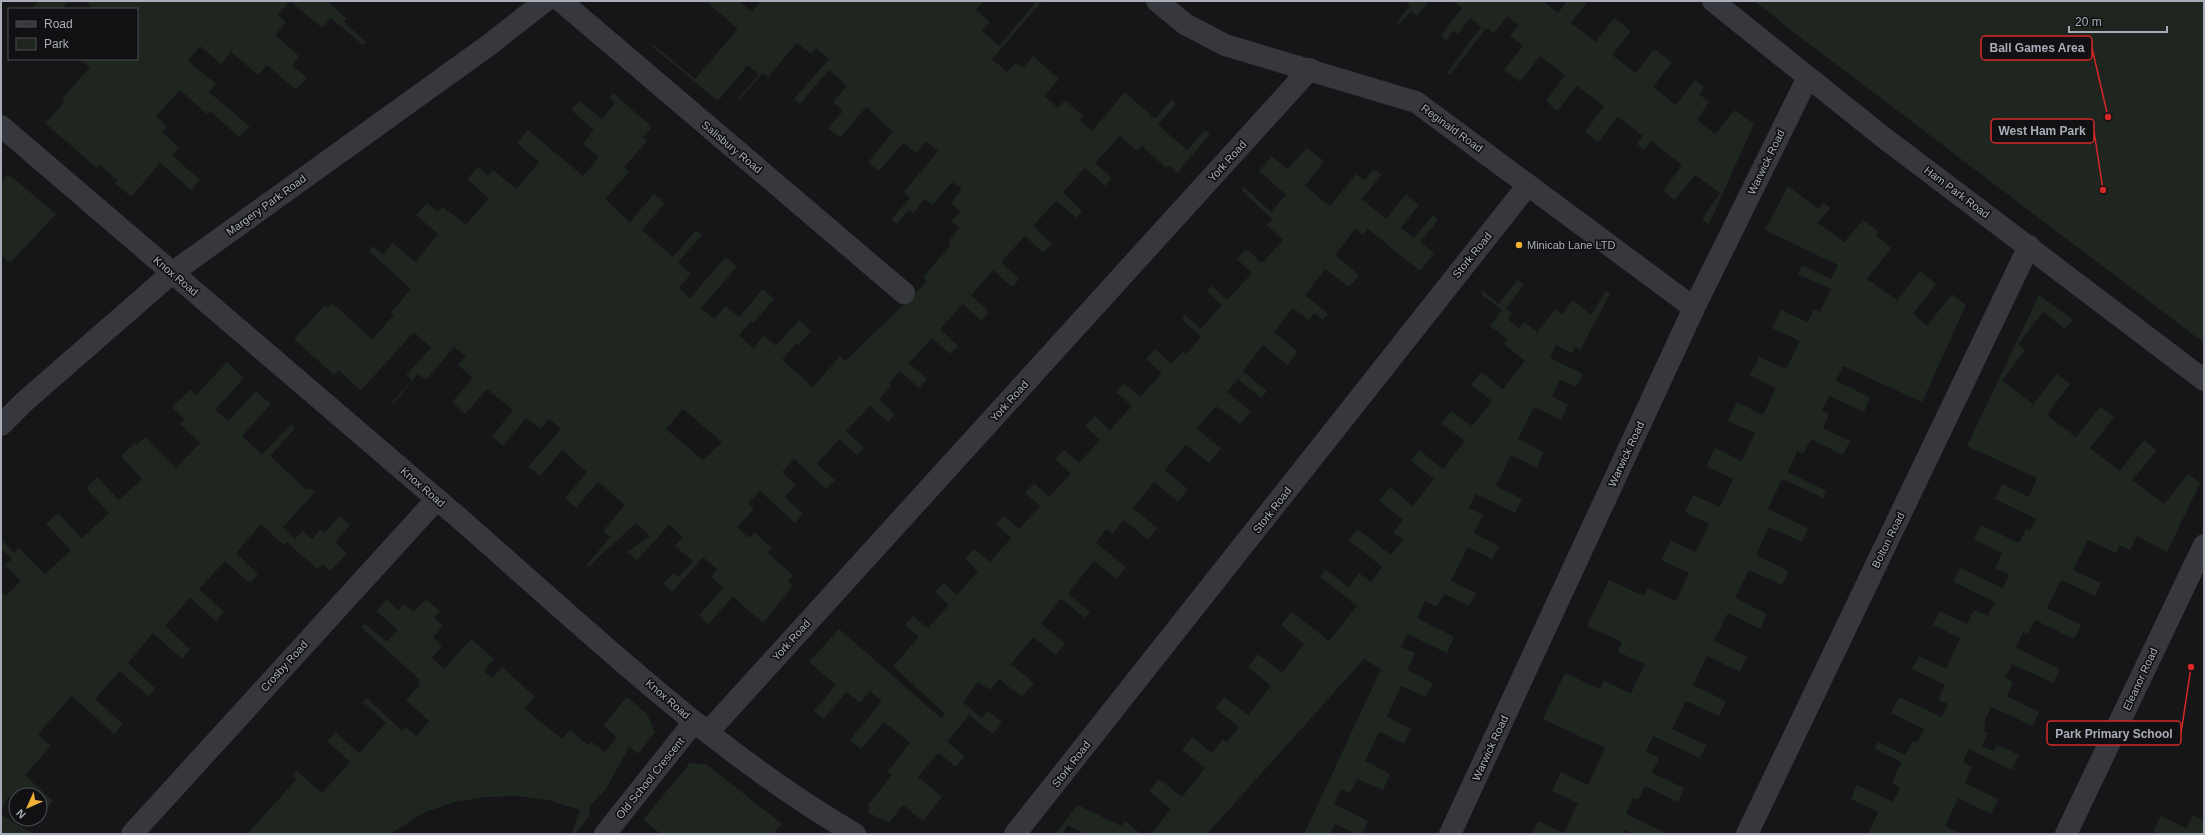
<svg xmlns="http://www.w3.org/2000/svg" width="2205" height="835" font-family="Arial,sans-serif">
  <style>
    .green { fill: #1e261f; fill-rule: evenodd }
    .lines { fill: none; stroke-linecap: round; stroke-linejoin: round }
    .street { stroke: #37383d; stroke-width: 22 }
    .poi-dot { fill: #f2b134; stroke: #111113; stroke-width: 1.5 }
    .labels { text-anchor: middle; stroke-width: 3.5; stroke-linejoin: round; paint-order: stroke }
    .street-label { font-size: 11px; fill: #a8adb8; stroke: #111113 }
    .poi-label { font-size: 11px; fill: #a8adb8; stroke: #111113; text-anchor: start }
    .leader { fill: none; stroke: #d62828; stroke-width: 1.5 }
    .callout-dot { fill: #d62828; stroke: #111113; stroke-width: 1.5 }
    .callout { fill: #111113; stroke: #d62828; stroke-width: 1.5 }
    .callout-label { font-size: 12px; text-anchor: middle; font-weight: bold; fill: #a8adb8 }
  </style>
  <rect width="100%" height="100%" fill="#161618"/>
  <path class="green" d="M38 1H69L62 9H32Z
    M86 1H290L278 15 286 22 275 35 299 56 292 65 307 78 296 90 267 65 258 75 231 52 221 64 200 46 188 61 216 84 209 92 250 127 239 137 210 111 207 114 180 90 156 116 167 126 162 132 179 147 172 155 200 180 191 190 160 163 131 197 115 183 117 180 99 165 97 168 45 123 65 102 62 99 90 67 80 59H137V9H94Z
    M290 1H327L347 19 344 22 366 42 363 45 331 18 322 28Z
    M706 1H739L752 12 761 1H984L976 10 990 22 982 31 999 46 1037 1H1042L992 59 1007 72 1016 63 1023 68 1033 56 1059 79 1044 96 1058 108 1065 100 1083 116 1080 120 1092 131 1125 92 1155 119 1172 99 1176 104 1158 125 1187 150 1205 130 1210 134 1177 173 1169 165 1166 168 1142 146 1137 151 1120 136 1095 163 1112 178 1105 186 1085 168 1063 192 1082 211 1076 218 1056 201 1033 226 1052 244 1043 253 1025 236 1001 262 1019 279 1012 287 993 270 971 295 989 312 981 321 963 304 940 329 958 346 950 354 932 338 909 363 927 379 919 388 900 371 889 383 891 386 879 399 895 414 888 422 870 406 846 431 864 448 857 455 839 439 817 464 835 480 826 489 794 459 782 472 796 485 785 497 803 514 795 523 760 491 748 503 754 509 737 527 749 538 755 533 772 548 768 553 793 575 788 581 793 586 763 623 733 597 708 624 699 615 723 588 711 577 717 569 703 557 672 592 663 584 673 573 678 577 693 561 675 546 683 537 669 525 637 560 627 552 650 536 636 523 588 567 587 565 610 537 603 531 625 505 598 482 576 508 565 498 587 472 562 450 540 476 528 467 561 429 549 419 540 429 526 418 503 446 492 436 513 410 487 389 465 414 452 402 473 378 458 365 466 356 454 347 426 380 418 374 393 404 391 403 412 380 406 375 431 348 414 332 361 390 339 371 334 375 294 339 325 305 328 308 332 303 372 339 394 315 391 312 411 289 369 251 373 246 383 254 393 243 415 262 438 234 416 215 427 203 438 212 443 207 466 225 489 198 467 179 478 167 488 176 493 170 516 189 539 162 517 143 528 130 583 176 599 157 583 144 594 130 571 110 579 101 602 119 615 103 609 98 613 93 652 127 643 137 647 141 624 167 629 172 605 199 630 222 654 194 665 203 642 230 673 257 696 230 702 235 678 262 691 274 679 288 690 298 726 257 737 267 701 308 714 319 726 306 739 317 763 289 774 299 753 323 751 321 739 335 753 348 764 336 776 346 799 320 811 331 798 345 796 343 782 360 813 387 840 356 845 361 927 282 923 277 951 245 948 242 959 228 952 221 960 211 951 203 962 189 952 182 933 205 925 199 913 213 909 210 897 224 891 220 910 198 904 192 938 151 926 142 916 153 903 143 879 171 868 162 893 132 866 107 840 138 828 128 843 111 833 102 847 86 829 70 800 104 794 99 829 59 816 48 811 54 797 43 768 77 763 73 739 100 738 99 759 74 748 65 718 101 653 47 654 45 695 79 738 29ZM683 409 722 442 703 460 666 429Z
    M1406 1H1429L1417 16 1411 11 1400 24 1397 22 1410 5Z
    M1453 1H1543L1558 13 1567 1H1588L1571 23 1596 42 1614 18 1631 31 1612 55 1636 73 1654 49 1672 62 1653 87 1676 105 1695 80 1704 87 1699 94 1709 102 1697 120 1715 134 1735 110 1754 124 1709 224 1702 219 1720 193 1695 175 1675 200 1663 191 1682 165 1651 141 1644 150 1637 144 1643 136 1618 117 1598 142 1585 132 1604 106 1577 86 1557 111 1546 101 1565 75 1540 56 1520 82 1504 70 1523 46 1510 36 1518 25 1507 16 1494 33 1486 28 1450 75 1447 73 1481 27 1470 18 1458 34 1453 31 1446 40 1441 35 1462 8Z
    M1754 1H2204V343L1800 37Z
    M1307 148 1324 161 1305 186 1330 206 1356 174 1364 180 1374 169 1381 175 1362 199 1386 219 1406 194 1419 205 1401 228 1414 238 1433 215 1438 220 1420 242 1434 253 1433 255 1420 271 1368 229 1363 235 1355 229 1335 255 1359 275 1349 287 1325 269 1305 295 1328 314 1323 320 1314 313 1309 320 1293 308 1274 332 1298 352 1287 365 1263 345 1243 371 1267 391 1261 398 1238 379 1227 392 1251 411 1240 424 1216 406 1197 429 1221 448 1209 463 1186 445 1165 470 1188 489 1178 502 1154 482 1133 508 1157 528 1148 540 1124 520 1112 534 1106 529 1096 543 1126 567 1116 579 1094 561 1068 594 1090 612 1085 618 1061 599 1041 624 1065 643 1056 655 1033 637 1011 664 1034 683 1022 697 999 679 990 690 978 682 963 702 982 718 988 711 1002 722 993 734 969 715 947 742 965 756 956 767 938 753 918 777 942 797 923 821 903 805 889 823 867 812 870 807 867 806 892 775 888 771 910 743 884 722 861 749 850 740 882 701 870 691 860 703 846 692 824 719 814 711 836 685 809 662 839 629 941 718 945 714 893 666 919 637 905 625 913 616 928 628 949 605 935 592 944 583 957 595 978 571 965 559 974 549 990 562 1011 538 996 524 1004 516 1019 529 1040 506 1025 493 1034 483 1049 497 1071 474 1055 459 1064 450 1079 463 1100 440 1085 426 1095 416 1110 430 1132 406 1116 392 1124 383 1140 397 1162 373 1146 359 1155 349 1171 364 1183 351 1186 354 1201 337 1182 320 1185 315 1201 329 1222 305 1207 291 1212 286 1227 300 1252 273 1237 259 1246 249 1262 263 1283 240 1267 225 1272 219 1241 190 1244 187 1271 212 1286 195 1263 174 1258 172 1272 156 1287 169Z
    M8 174 56 214 10 263 1 255V182Z
    M1788 186 1818 209 1824 203 1830 208 1818 223 1844 242 1863 220 1878 231 1876 235 1891 248 1867 279 1897 300 1920 271 1936 284 1913 314 1927 326 1952 294 1966 305 1922 402 1843 366 1836 381 1870 397 1864 412 1829 396 1822 411 1829 414 1823 428 1850 441 1843 455 1811 439 1803 454 1797 451 1788 472 1826 491 1823 498 1782 479 1768 509 1808 528 1802 542 1769 527 1756 555 1789 571 1782 585 1749 570 1735 598 1767 614 1760 629 1728 613 1714 641 1747 657 1740 672 1707 656 1693 685 1726 701 1719 716 1686 701 1672 729 1706 745 1700 758 1653 736 1646 751 1659 758 1652 773 1684 788 1678 802 1645 786 1638 800 1633 798 1626 814 1664 832 1663 834H1633L1625 830 1623 834H1531L1538 821 1564 833 1578 803 1552 791 1561 772 1588 785 1605 748 1543 719 1565 673 1600 689 1604 681 1631 693 1645 664 1618 652 1622 642 1587 626 1609 580 1644 596 1648 588 1676 601 1689 573 1661 560 1671 541 1696 552 1709 524 1685 512 1693 495 1720 507 1733 479 1706 466 1715 448 1742 461 1755 433 1728 421 1737 402 1763 415 1776 388 1750 375 1759 357 1786 369 1800 341 1772 328 1781 310 1808 322 1814 309 1820 312 1831 289 1798 274 1802 265 1831 279 1838 265 1765 230Z
    M1517 280 1524 285 1506 308 1512 313 1508 319 1519 329 1524 322 1537 332 1555 309 1562 314 1573 300 1591 315 1606 291 1610 294 1580 350 1575 347 1572 353 1556 345 1550 358 1583 374 1576 387 1560 380 1552 396 1568 405 1561 420 1534 407 1518 439 1544 452 1537 468 1511 455 1496 486 1522 499 1515 513 1476 494 1469 508 1483 515 1474 533 1499 546 1492 559 1468 547 1451 581 1476 593 1469 606 1444 594 1437 607 1425 601 1417 618 1454 637 1447 653 1407 634 1401 647 1415 653 1407 670 1433 683 1426 697 1401 686 1387 717 1411 729 1404 743 1379 732 1365 761 1390 774 1383 790 1357 779 1350 793 1341 789 1334 804 1368 821 1362 834H1357L1335 824 1330 834H1304L1381 669 1364 659 1207 834H1151L1171 809 1149 791 1159 779 1182 797 1205 768 1182 750 1192 737 1212 753 1223 739 1227 742 1239 727 1215 708 1224 697 1248 715 1271 686 1248 667 1258 654 1282 673 1304 644 1281 625 1292 612 1329 641 1357 606 1320 577 1325 569 1348 587 1359 573 1371 582 1382 567 1349 540 1357 529 1391 555 1403 540 1393 532 1403 520 1379 501 1390 487 1413 506 1434 479 1411 461 1419 450 1443 469 1465 441 1441 423 1451 411 1472 426 1492 401 1471 385 1481 372 1503 389 1525 361 1504 344 1507 339 1490 326 1502 310 1481 294 1483 291 1499 304Z
    M2039 295 2073 320 2065 329 2043 312 2018 344 2025 350 2002 381 2033 404 2057 374 2070 384 2047 415 2076 437 2100 407 2114 417 2090 448 2120 471 2144 440 2157 450 2132 480 2164 504 2188 474 2200 483 2167 552 2137 536 2130 550 2119 545 2116 553 2088 540 2073 570 2101 583 2095 596 2061 580 2047 608 2081 625 2074 639 2035 620 2028 634 2023 632 2016 648 2060 669 2053 683 2012 664 2005 678 2013 682 2007 696 2039 712 2033 726 1991 707 1984 722 1986 724 1983 731 1988 733 1982 746 1993 751 1997 745 2019 755 2012 770 1969 749 1963 762 1972 767 1965 783 1998 799 1991 814 1958 798 1945 826 1961 834H1868L1878 812 1851 799 1857 785 1893 802 1900 788 1892 783 1901 762 1875 749 1878 742 1905 755 1913 741 1917 743 1924 729 1891 713 1899 697 1942 717 1948 704 1938 700 1945 685 1912 669 1919 656 1946 669 1960 638 1933 625 1940 611 1967 624 1974 610 1988 616 1995 602 1953 582 1960 568 2003 588 2009 575 1995 568 2002 553 1974 539 1981 525 2019 543 2026 529 2030 531 2036 519 1995 499 2002 484 2029 497 2037 478 1967 446Z
    M227 362 244 378 215 410 228 421 256 391 271 404 242 436 262 455 291 424 295 428 270 456 307 490 309 488 315 492 283 527 295 539 303 531 312 539 320 530 324 533 340 516 350 525 335 542 347 554 330 571 323 564 317 569 287 542 284 545 261 524 236 553 258 574 250 583 225 561 199 589 224 612 216 621 190 598 165 626 190 649 182 659 153 633 128 663 155 688 148 696 120 671 95 699 123 724 114 734 72 696 38 734 51 746 25 775 53 801 42 815 40 814V795H16V801L9 797 1 810V591L6 596 21 581 5 565 12 559 1 548V539L14 553 19 548 45 574 71 550 46 524 58 513 82 538 109 513 86 488 97 477 119 500 142 479 121 456 134 443 137 445 145 437 176 468 200 443 180 424 184 419 172 407 190 390 196 395Z
    M426 599 440 611 434 618 443 626 433 637 442 646 432 658 444 669 471 639 494 659 484 671 492 678 502 667 535 697 525 709 562 739 570 730 588 745 592 742 605 752 617 737 603 726 627 697 647 714 655 732 638 754 629 747 606 789 589 807 590 815 575 834H572L580 810 548 800 517 796 485 797 455 802 425 812 390 834H247L297 779 292 775 297 771 322 793 350 762 327 741 335 732 359 753 386 723 363 702 367 698 402 731 405 727 416 736 429 721 406 700 420 684 418 682 420 680 361 627 365 624 387 642 398 630 376 611 387 600 398 610 404 604 414 612Z
    M690 763 706 764 782 824 773 834H661L643 820Z
    M1078 805 1121 826 1125 821 1141 834H1085L1067 825 1063 834H1055Z
    M1 815 32 833V834H1Z
    M2193 815 2204 821V834H2161L2153 831 2161 816 2186 828Z"/>
  <g class="lines">
    <path class="street" d="M561 1 904 293
      M1157 1 1185 24 1225 45 1416 102 1694 308
      M1713 1 1883 137 2204 380
      M1 126C153 257 307 386 459 518 584 627 711 750 855 834
      M1 425 24 402 172 273 489 45 545 1
      M708 732 1310 69
      M132 834 437 499
      M605 834 694 722
      M1015 834 1528 185
      M1450 834 1694 308 1808 77
      M1747 834 2029 246
      M2066 834 2204 545"/>
  </g>
  <circle class="poi-dot" cx="1519" cy="245" r="4"/>
  <g class="labels">
    <g class="street-label">
      <text transform="translate(1452 128) rotate(36)" y="4">Reginald Road</text>
      <text transform="translate(732 147) rotate(40)" y="4">Salisbury Road</text>
      <text transform="translate(1227 161) rotate(-48)" y="4">York Road</text>
      <text transform="translate(1766 162) rotate(-64)" y="4">Warwick Road</text>
      <text transform="translate(1957 192) rotate(37)" y="4">Ham Park Road</text>
      <text transform="translate(266 205) rotate(-36)" y="4">Margery Park Road</text>
      <text transform="translate(1472 255) rotate(-51)" y="4">Stork Road</text>
      <text transform="translate(176 276) rotate(40)" y="4">Knox Road</text>
      <text transform="translate(1009 401) rotate(-48)" y="4">York Road</text>
      <text transform="translate(1626 454) rotate(-65)" y="4">Warwick Road</text>
      <text transform="translate(423 487) rotate(41)" y="4">Knox Road</text>
      <text transform="translate(1272 510) rotate(-52)" y="4">Stork Road</text>
      <text transform="translate(1888 540) rotate(-64)" y="4">Bolton Road</text>
      <text transform="translate(791 640) rotate(-48)" y="4">York Road</text>
      <text transform="translate(284 666) rotate(-48)" y="4">Crosby Road</text>
      <text transform="translate(2140 679) rotate(-65)" y="4">Eleanor Road</text>
      <text transform="translate(668 699) rotate(41)" y="4">Knox Road</text>
      <text transform="translate(1490 748) rotate(-65)" y="4">Warwick Road</text>
      <text transform="translate(1071 764) rotate(-52)" y="4">Stork Road</text>
      <text transform="translate(650 778) rotate(-51)" y="4">Old School Crescent</text>
    </g>
    <g class="poi-label">
      <text x="1527" y="249">Minicab Lane LTD</text>
    </g>
  </g>
  <path class="leader" d="M2108 117L2092 48M2103 190L2094 131M2191 667L2181 733"/>
  <g class="callout-dot">
    <circle cx="2108" cy="117" r="4"/>
    <circle cx="2103" cy="190" r="4"/>
    <circle cx="2191" cy="667" r="4"/>
  </g>
  <g class="callout">
    <rect x="1981" y="36" width="111" height="24" rx="4"/>
    <rect x="1991" y="119" width="103" height="24" rx="4"/>
    <rect x="2047" y="721" width="134" height="24" rx="4"/>
  </g>
  <g class="callout-label">
    <text x="2037" y="52">Ball Games Area</text>
    <text x="2042" y="135">West Ham Park</text>
    <text x="2114" y="738">Park Primary School</text>
  </g>
  <rect width="2205" height="835" fill="none" stroke="#a8adb8" stroke-width="4"/>
  <rect x="8" y="8" width="130" height="52" fill="#111113" stroke="#4d4f55"/>
  <rect x="16" y="21" width="20" height="6" fill="#37383d" stroke="#4d4f55"/>
  <text x="44" y="28" font-size="12" fill="#a8adb8">Road</text>
  <rect x="16" y="38" width="20" height="12" fill="#1e261f" stroke="#4d4f55"/>
  <text x="44" y="48" font-size="12" fill="#a8adb8">Park</text>
  <g transform="translate(28 807) rotate(225)"><circle r="19" fill="#111113" stroke="#4d4f55"/>
  <path d="M0-3L7 15L0 10L-7 15Z" fill="#f2b134"/>
  <text y="-6" font-size="11" font-weight="bold" text-anchor="middle" fill="#a8adb8">N</text>
  </g>
  <path d="M2069 26v6h98v-6" fill="none" stroke="#a8adb8" stroke-width="2"/>
  <text x="2075" y="26" font-size="12" fill="#a8adb8" stroke="#111113" stroke-width="3" paint-order="stroke">20 m</text>
</svg>
